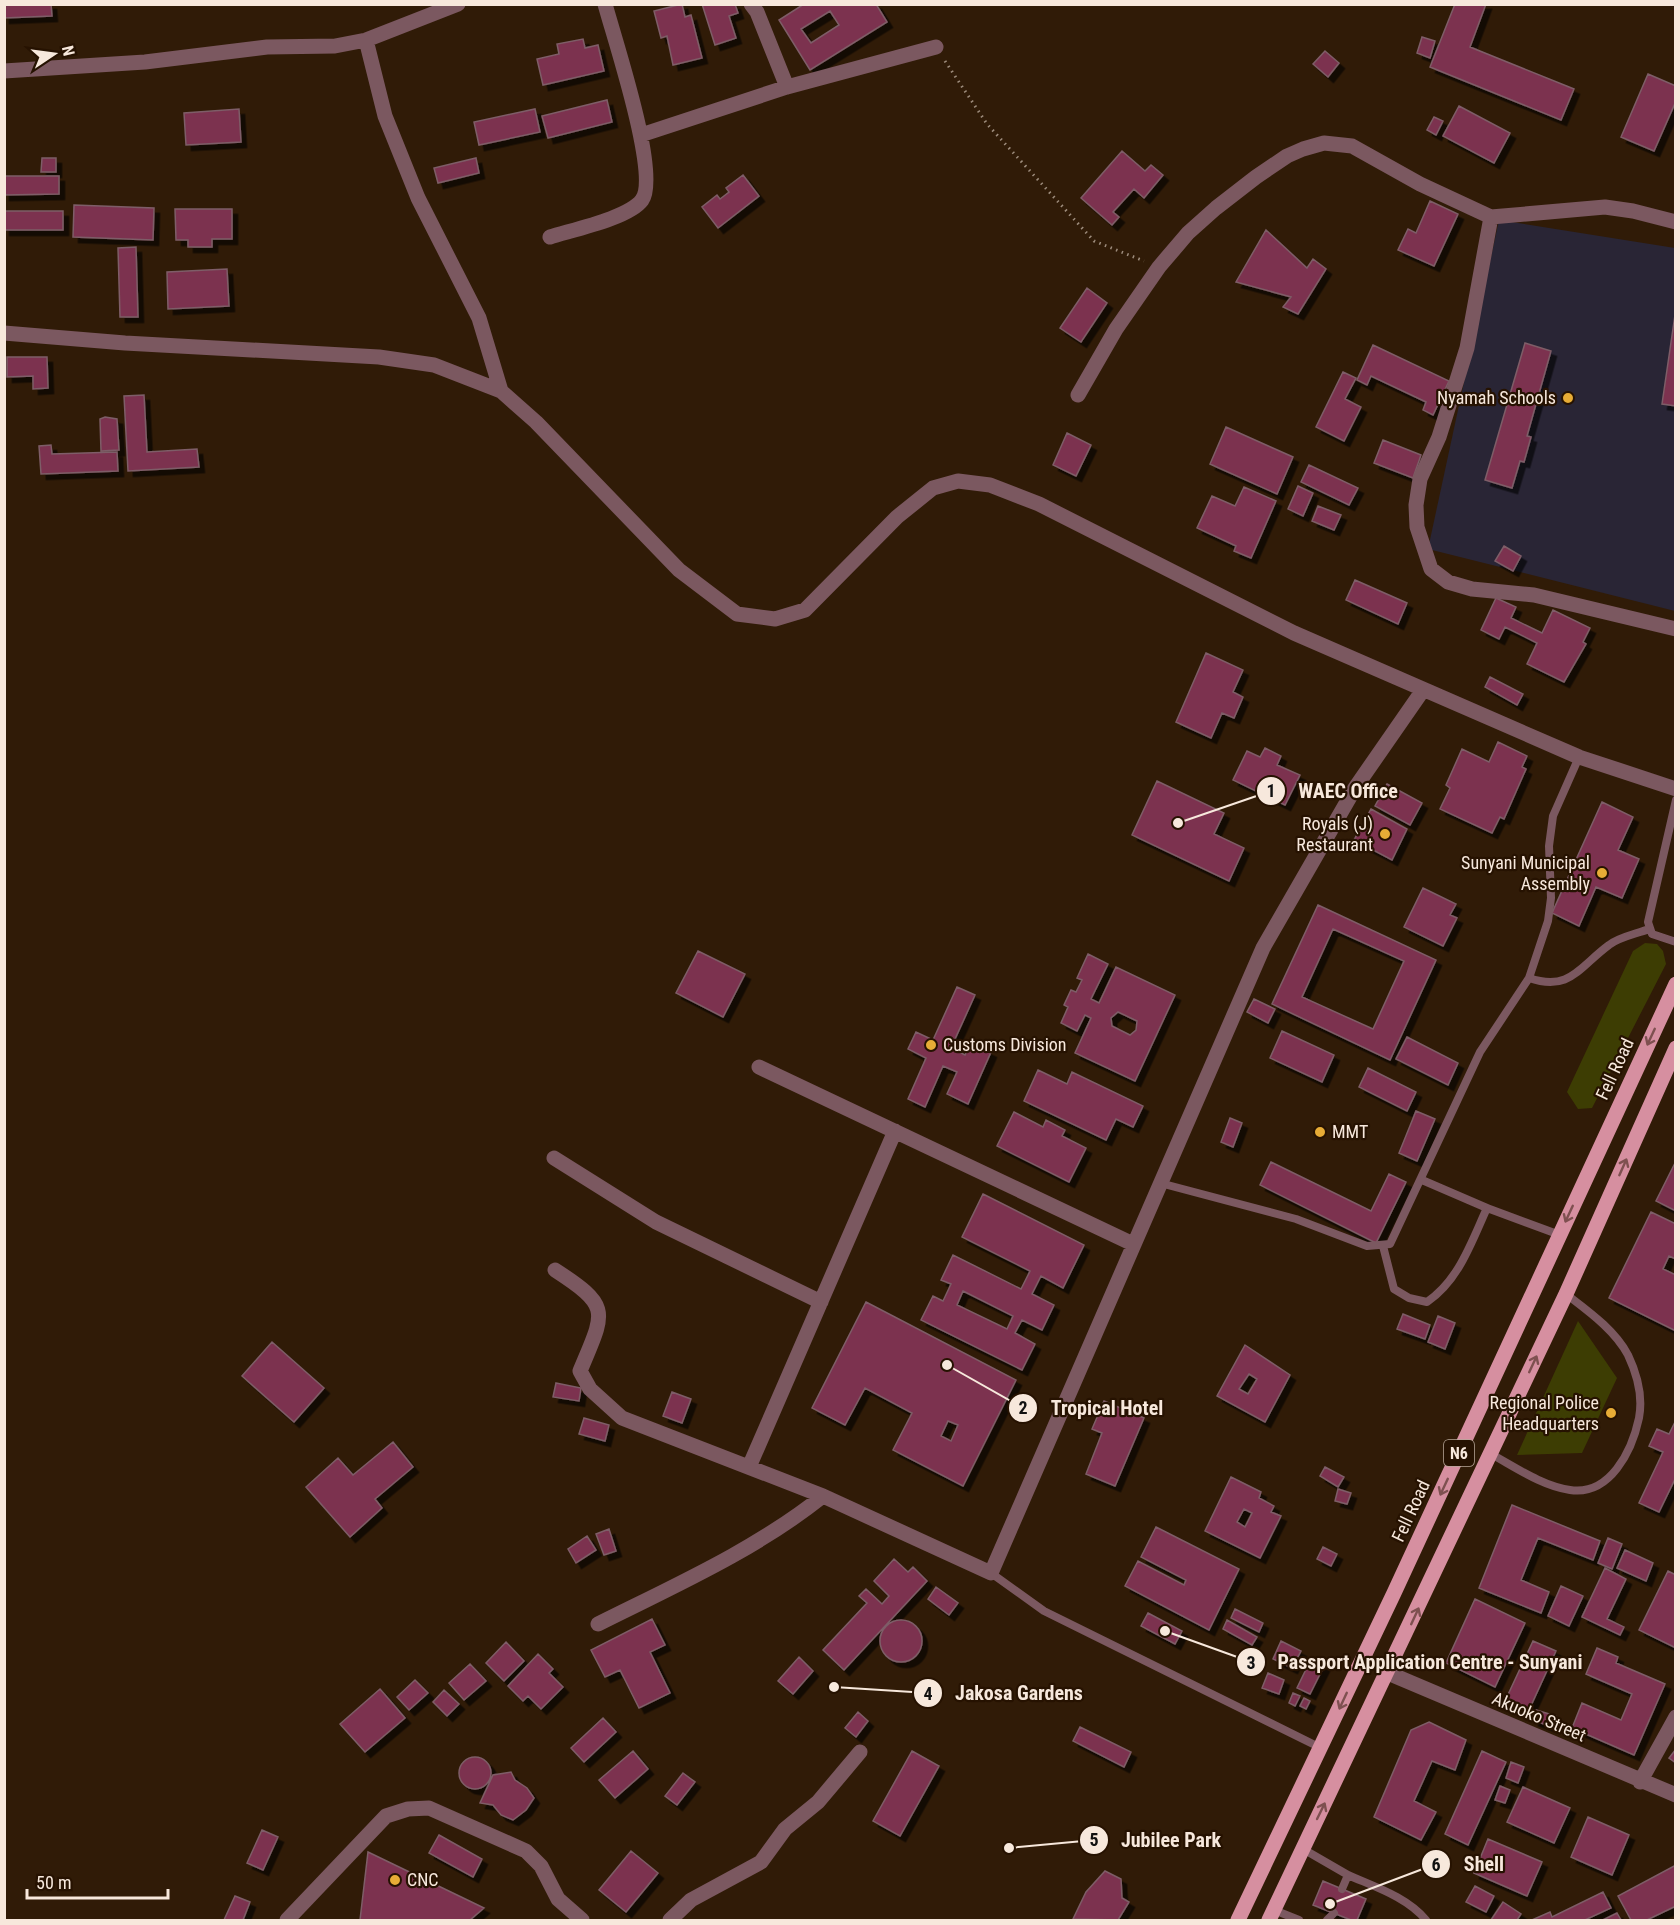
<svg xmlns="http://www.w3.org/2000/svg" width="1680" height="1925" font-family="'Roboto Condensed',sans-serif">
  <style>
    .education { fill: #292535 }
    .green { fill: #3d3d03 }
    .building { fill: #7b334f; stroke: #7e5d67; stroke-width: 1.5; fill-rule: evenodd; filter: url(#shadow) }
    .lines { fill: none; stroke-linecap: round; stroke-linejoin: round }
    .path { stroke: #9d8c7c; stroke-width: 3; stroke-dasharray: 1.5 4.5; stroke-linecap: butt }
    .lane { stroke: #7b5860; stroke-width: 8 }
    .street { stroke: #7b5860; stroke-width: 15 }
    .primary { stroke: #d68fa0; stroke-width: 15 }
    .oneway { stroke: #7e5050 }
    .poi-dot { fill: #e7ac36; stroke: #261201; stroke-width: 2 }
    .labels { text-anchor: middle; stroke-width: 4.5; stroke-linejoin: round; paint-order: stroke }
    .shield { fill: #261201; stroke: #b8a89a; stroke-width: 1.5 }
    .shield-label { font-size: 16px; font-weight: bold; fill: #f7e8dc }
    .poi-label { font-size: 18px; fill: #f7e8dc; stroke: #261201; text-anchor: end }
    .street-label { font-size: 18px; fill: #f7e8dc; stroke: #261201 }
    .leader { fill: none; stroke: #f7e8dc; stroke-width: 2 }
    .callout-dot { fill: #f7e8dc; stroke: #261201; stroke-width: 2 }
    .mark-label { font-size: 18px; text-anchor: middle; font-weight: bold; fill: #111 }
    .callout-label { font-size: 20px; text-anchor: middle; font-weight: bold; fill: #f7e8dc; stroke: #261201; stroke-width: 4.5; stroke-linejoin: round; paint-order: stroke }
  </style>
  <defs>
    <filter id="shadow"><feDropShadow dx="5.5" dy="5.5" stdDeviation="0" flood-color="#0009"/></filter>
  </defs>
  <rect width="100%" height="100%" fill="#301b07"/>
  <path class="education" d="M1499 220 1675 248V611L1428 549Z"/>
  <path class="green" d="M1645 943 1657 944 1663 951 1666 964 1592 1108 1578 1109 1567 1092 1633 951Z
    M1578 1321 1617 1378 1582 1453 1517 1455Z"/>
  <path class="building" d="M4 4H51L52 16 4 18Z
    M682 4 685 17 691 15 702 58 673 65 667 36 661 38 654 11Z
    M702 4H735L738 13 729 16 736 38 715 45Z
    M804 4H876L887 22 810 70 779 20ZM830 11 839 25 811 43 801 29Z
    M1455 4H1486L1470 47 1574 89 1561 120 1430 67Z
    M1422 37 1435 41 1430 58 1417 53Z
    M583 39 585 48 598 45 604 71 543 85 537 59 559 54 557 44Z
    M1325 51 1339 63 1328 77 1313 64Z
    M1648 74 1676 86V101L1654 151 1621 137Z
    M607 100 612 122 548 138 542 116Z
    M1459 106 1510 133 1494 163 1443 136Z
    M239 109 241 142 186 145 184 113Z
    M535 109 540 132 479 145 474 122Z
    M1434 117 1443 121 1436 135 1427 130Z
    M1122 151 1145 171 1151 165 1163 175 1144 198 1134 189 1113 212 1119 217 1112 225 1081 198Z
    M42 158H56V172H41Z
    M476 158 479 173 438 183 434 168Z
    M743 175 759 196 718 228 702 207 717 195 720 199 729 192 726 188Z
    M4 176H59V194L4 195Z
    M1430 201 1458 214 1434 266 1398 250 1408 229 1416 233Z
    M74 205 154 208 153 240 73 237Z
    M175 209H232V239H212V247H188V240H176Z
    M4 211H63V230H4Z
    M1266 230 1307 268 1313 259 1326 269 1298 314 1283 307 1291 297 1236 282Z
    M136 247 138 317H120L118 248Z
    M227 269 229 306 168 309 167 272Z
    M1087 288 1107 303 1081 342 1060 328Z
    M1676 308V406L1662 404Z
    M1525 343 1551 351 1527 436 1531 437 1524 462 1520 461 1512 488 1485 480Z
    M1373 345 1449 381 1433 415 1423 410 1426 402 1371 376 1367 385 1357 380Z
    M7 357H47L48 388 33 389V376L7 377Z
    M1343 372 1356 378 1345 399 1361 407 1344 441 1316 427Z
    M144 395 147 452 197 449 199 467 128 471 124 396Z
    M105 417 117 419 119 450 101 451 100 419Z
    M1226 427 1293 457 1277 494 1210 464Z
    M1067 433 1091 445 1076 476 1053 465Z
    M1383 440 1421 455 1413 478 1374 463Z
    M51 445 52 454 117 452 118 471 41 474 39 446Z
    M1309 465 1358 488 1349 505 1301 482Z
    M1298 486 1313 493 1303 516 1288 509Z
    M1244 487 1276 501 1251 558 1234 551 1236 546 1197 528 1212 496 1235 506Z
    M1318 506 1341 515 1334 530 1312 521Z
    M1504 546 1521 556 1513 571 1495 561Z
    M1355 580 1407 603 1398 624 1346 600Z
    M1496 598 1516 607 1511 618 1542 633 1553 610 1590 628 1583 642 1586 644 1564 682 1527 664 1537 643 1505 627 1499 639 1481 630Z
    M1206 653 1243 670 1233 692 1243 697 1234 718 1222 713 1211 738 1176 722Z
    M1490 677 1523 694 1517 705 1485 687Z
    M1498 742 1527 756 1522 767 1526 769 1504 819 1500 817 1492 833 1440 809 1450 788 1446 785 1462 749 1489 762Z
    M1265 748 1281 756 1277 765 1300 775 1285 805 1233 780 1247 751 1260 757Z
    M1157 781 1224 813 1214 834 1244 848 1229 881 1132 835Z
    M1387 784 1422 803 1410 825 1375 806Z
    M1602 802 1633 817 1618 850 1639 859 1622 898 1596 887 1579 926 1552 913Z
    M1371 809 1407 829 1392 860 1354 840Z
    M1423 888 1456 904 1450 915 1457 918 1443 946 1404 927Z
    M1318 905 1436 960 1390 1060 1272 1004ZM1333 929 1404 961 1373 1029 1302 997Z
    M698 951 745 974 723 1017 676 993Z
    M1088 954 1108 964 1091 999 1099 1003 1116 967 1175 995 1135 1081 1075 1053 1091 1018 1085 1015 1077 1031 1061 1023 1068 1007 1064 1005 1071 990 1076 992 1082 980 1077 978ZM1118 1012 1137 1021 1136 1030 1130 1035 1112 1026 1111 1018Z
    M957 987 975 995 951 1048 965 1055 971 1042 991 1052 968 1104 947 1094 957 1072 943 1066 925 1107 908 1099 926 1058 908 1049 916 1032 933 1040Z
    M1254 999 1275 1009 1268 1023 1247 1012Z
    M1282 1031 1334 1055 1322 1082 1270 1058Z
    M1407 1037 1458 1063 1448 1085 1396 1059Z
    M1368 1068 1416 1092 1407 1111 1359 1087Z
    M1038 1070 1067 1084 1072 1072 1143 1106 1133 1127 1116 1119 1106 1140 1024 1101Z
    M1416 1111 1435 1119 1417 1161 1399 1153Z
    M1014 1112 1043 1127 1046 1120 1065 1130 1062 1136 1086 1148 1069 1182 997 1146Z
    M1230 1118 1242 1123 1233 1147 1221 1142Z
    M1676 1161V1211L1656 1201Z
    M1271 1162 1371 1211 1389 1174 1406 1182 1376 1243 1260 1185Z
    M983 1194 1084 1245 1063 1288 1041 1276 1032 1294 1054 1305 1042 1330 1022 1320 1015 1333 1035 1344 1022 1370 921 1320 933 1296 943 1301 951 1284 941 1280 953 1255 1021 1289 1030 1271 962 1237ZM963 1291 1013 1316 1007 1329 957 1305Z
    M1651 1212 1676 1224V1259L1669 1256 1663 1269 1676 1275V1331L1609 1298Z
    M866 1302 1016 1380 963 1486 893 1450 912 1413 865 1388 845 1425 812 1408ZM948 1421 958 1425 951 1441 941 1436Z
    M1403 1314 1430 1325 1425 1339 1397 1329Z
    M1438 1316 1455 1323 1445 1349 1428 1342Z
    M272 1342 324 1388 294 1422 242 1376Z
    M1245 1345 1290 1375 1265 1422 1217 1396ZM1249 1374 1257 1379 1248 1394 1239 1389Z
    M556 1383 581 1388 579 1401 553 1397Z
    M672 1392 691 1399 682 1423 663 1416Z
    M1104 1401 1144 1418 1115 1486 1086 1474 1102 1433 1092 1429Z
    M584 1418 609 1425 605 1441 579 1434Z
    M1676 1420V1477L1659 1512 1639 1503 1663 1452 1649 1446 1657 1429 1669 1434Z
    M393 1442 413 1467 375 1499 382 1508 350 1537 306 1487 338 1458 353 1475Z
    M1325 1467 1344 1477 1338 1487 1320 1476Z
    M1231 1477 1261 1492 1259 1498 1274 1506 1271 1512 1281 1516 1260 1558 1205 1531ZM1244 1509 1252 1513 1245 1527 1237 1522Z
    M1338 1489 1351 1493 1347 1504 1335 1501Z
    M1512 1505 1600 1541 1593 1560 1538 1538 1521 1580 1549 1592 1541 1613 1479 1588Z
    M1156 1527 1239 1569 1209 1630 1125 1586 1138 1561 1184 1585 1186 1580 1141 1557Z
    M609 1529 616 1551 604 1555 596 1534Z
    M587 1536 596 1550 576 1563 568 1549Z
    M1608 1538 1622 1544 1612 1569 1598 1563Z
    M1323 1547 1337 1554 1331 1566 1317 1559Z
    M1625 1550 1653 1563 1646 1581 1617 1568Z
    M894 1559 908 1572 913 1567 927 1581 844 1670 823 1650 867 1603 859 1596 866 1589 882 1604 889 1596 874 1581Z
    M1605 1568 1626 1579 1607 1619 1624 1627 1620 1635 1582 1617Z
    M1668 1571 1676 1575V1648L1639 1630Z
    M1561 1586 1583 1596 1569 1626 1548 1616Z
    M936 1587 958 1603 949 1615 928 1599Z
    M1475 1599 1525 1623 1495 1687 1446 1663Z
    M1235 1609 1263 1623 1259 1632 1231 1618Z
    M1148 1613 1182 1631 1175 1644 1141 1626Z
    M652 1619 665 1645 650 1652 670 1693 639 1708 620 1670 605 1677 591 1650Z
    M1227 1620 1257 1637 1252 1645 1223 1629Z
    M880 1641a21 21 0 1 1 42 0a21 21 0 1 1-42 0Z
    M1281 1641 1301 1651 1292 1668 1273 1659Z
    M1533 1641 1556 1651 1529 1710 1506 1699Z
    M506 1642 524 1661 504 1681 486 1663Z
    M1597 1648 1618 1657 1616 1663 1665 1684 1634 1755 1572 1728 1582 1703 1621 1720 1632 1694 1586 1674Z
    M538 1654 553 1669 549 1673 563 1687 541 1709 528 1696 523 1701 508 1686Z
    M799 1657 813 1671 793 1694 778 1681Z
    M1311 1659 1324 1666 1310 1694 1297 1688Z
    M470 1664 486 1681 464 1700 449 1683Z
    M1268 1673 1284 1680 1279 1694 1262 1688Z
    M415 1680 428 1693 409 1710 397 1697Z
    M380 1689 405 1718 365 1752 340 1724Z
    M444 1690 459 1704 447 1716 433 1702Z
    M1293 1693 1300 1696 1295 1706 1289 1703Z
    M1304 1698 1310 1701 1306 1709 1300 1706Z
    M1536 1710 1556 1716 1552 1727 1533 1720Z
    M858 1712 868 1721 856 1737 845 1728Z
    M603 1718 616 1732 584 1762 571 1748Z
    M1429 1722 1466 1740 1455 1770 1432 1761 1414 1801 1436 1812 1421 1840 1374 1817 1411 1730Z
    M1080 1727 1131 1752 1124 1767 1073 1741Z
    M1676 1749V1763L1669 1758Z
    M633 1751 648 1769 615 1798 599 1780Z
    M912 1751 939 1766 900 1836 873 1821Z
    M1482 1751 1506 1762 1468 1845 1445 1834Z
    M459 1773a16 16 0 1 1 32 0a16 16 0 1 1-32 0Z
    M1511 1762 1524 1767 1518 1783 1506 1778Z
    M511 1772 515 1780 527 1788 534 1798 526 1810 513 1820 501 1815 493 1805 480 1803 493 1775Z
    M683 1773 695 1782 677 1805 665 1796Z
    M1500 1786 1510 1790 1505 1803 1495 1800Z
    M1523 1787 1570 1808 1554 1843 1507 1822Z
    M1588 1817 1629 1835 1612 1875 1571 1857Z
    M262 1830 278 1837 263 1870 247 1863Z
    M439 1835 482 1859 473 1877 429 1853Z
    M1488 1839 1542 1862 1527 1896 1474 1873Z
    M631 1851 658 1873 626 1912 599 1890Z
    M368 1852 484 1908 470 1920H360Z
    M1676 1865V1906L1647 1920H1631L1618 1896Z
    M1105 1871 1121 1879 1122 1898 1129 1902 1118 1920 1073 1919 1086 1892Z
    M1323 1881 1366 1899 1357 1920H1351L1313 1905Z
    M1475 1886 1494 1896 1486 1912 1466 1902Z
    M1603 1892 1611 1908 1585 1920H1532L1550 1912 1552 1917Z
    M235 1896 250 1902 243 1920H224Z
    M1503 1902 1521 1914 1517 1920H1491Z
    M1617 1913 1621 1920H1603Z"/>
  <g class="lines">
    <path class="path" d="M945 61 987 124 1094 241 1144 261"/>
    <path class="lane" d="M1676 800 1648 922 1652 934 1676 942
      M1529 978C1570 992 1579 967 1609 945 1619 937 1636 934 1649 929
      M1422 1180 1487 1208 1560 1235
      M1160 1183 1296 1219 1367 1246 1390 1244 1480 1052 1529 978 1548 921 1551 898 1549 846 1553 816 1579 757
      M1383 1246 1394 1289 1409 1298 1427 1302C1459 1280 1471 1243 1487 1208
      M1491 1454C1515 1467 1542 1486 1570 1490 1610 1496 1632 1451 1639 1418 1643 1397 1637 1374 1628 1355 1615 1330 1588 1311 1566 1294
      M991 1573 1044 1611 1321 1748
      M1303 1849 1348 1875 1342 1889
      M1348 1875C1375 1887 1407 1897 1426 1920
      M1274 1910 1299 1920
      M1327 1920 1334 1913"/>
    <path class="street" d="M751 4 757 12 787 87
      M366 40 385 116 418 198 479 318 501 391
      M4 71 145 62 267 47 335 46 366 40 458 4
      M641 135 787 87 936 47
      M1491 217 1467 348 1439 437 1420 479 1416 505 1417 527 1431 569 1448 582 1472 589 1534 595 1676 629
      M550 237C572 230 629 218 642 200 660 175 614 38 605 4
      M4 333 125 343 379 357 434 365 501 391 536 422 679 570 737 614 775 619 805 610 897 517 933 488 958 481 990 485 1039 504 1294 633 1579 757 1676 789
      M1078 395 1116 329 1159 267 1188 233 1216 208 1256 177 1287 156 1303 149 1324 143 1352 146 1420 184 1491 217 1605 207 1633 211 1676 222
      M759 1067 1133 1244
      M554 1158 656 1222 821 1302
      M555 1270C612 1307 605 1311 580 1371L590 1389 622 1418 823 1496 991 1573 1263 948 1355 788 1423 690
      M749 1467 895 1131
      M598 1624C676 1585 755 1550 823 1496
      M1388 1673 1676 1795
      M1640 1782 1676 1717
      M287 1920 386 1816 408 1809 429 1808 526 1851 541 1866 558 1899 582 1920
      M670 1920 691 1900 761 1862 785 1829 818 1802 860 1752"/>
    <path class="primary" d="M1238 1920 1394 1593 1676 984
      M1269 1920 1566 1294 1676 1048"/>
  </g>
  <defs><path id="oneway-shaft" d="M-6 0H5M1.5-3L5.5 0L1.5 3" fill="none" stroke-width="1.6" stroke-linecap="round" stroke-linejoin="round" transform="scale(1.5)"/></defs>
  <g class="oneway">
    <use href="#oneway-shaft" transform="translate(1651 1037) rotate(115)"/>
    <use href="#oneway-shaft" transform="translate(1623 1167) rotate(-66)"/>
    <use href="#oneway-shaft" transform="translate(1569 1214) rotate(115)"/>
    <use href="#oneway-shaft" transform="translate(1533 1364) rotate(-65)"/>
    <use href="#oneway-shaft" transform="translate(1444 1487) rotate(115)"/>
    <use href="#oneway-shaft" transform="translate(1415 1616) rotate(-65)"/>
    <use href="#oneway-shaft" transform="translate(1343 1701) rotate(115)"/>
    <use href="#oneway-shaft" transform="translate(1321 1811) rotate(-64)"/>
  </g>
  <g class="poi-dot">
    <circle cx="1568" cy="398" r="6"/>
    <circle cx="1385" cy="834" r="6"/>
    <circle cx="1602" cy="873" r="6"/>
    <circle cx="931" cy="1045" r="6"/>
    <circle cx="1320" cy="1132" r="6"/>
    <circle cx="1611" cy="1413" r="6"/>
    <circle cx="395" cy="1880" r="6"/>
  </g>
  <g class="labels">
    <rect class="shield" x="1444" y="1440" width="30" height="26" rx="4.5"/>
    <g class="shield-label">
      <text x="1459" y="1459">N6</text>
    </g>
    <g class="poi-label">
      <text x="1556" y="404">Nyamah Schools</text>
      <text x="1373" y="830">Royals (J)<tspan x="1373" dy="21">Restaurant</tspan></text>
      <text x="1590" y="869">Sunyani Municipal<tspan x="1590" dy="21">Assembly</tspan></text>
      <text x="943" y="1051" text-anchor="start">Customs Division</text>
      <text x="1332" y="1138" text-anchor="start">MMT</text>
      <text x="1599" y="1409">Regional Police<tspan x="1599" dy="21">Headquarters</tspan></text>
      <text x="407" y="1886" text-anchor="start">CNC</text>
    </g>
    <g class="street-label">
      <text transform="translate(1615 1069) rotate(-65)" y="6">Fell Road</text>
      <text transform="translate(1411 1511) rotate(-65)" y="6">Fell Road</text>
      <text transform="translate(1539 1717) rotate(23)" y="6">Akuoko Street</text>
    </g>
  </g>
  <path class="leader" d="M1178 823L1271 791M947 1365L1023 1408M1165 1631L1251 1662M834 1687L928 1693M1009 1848L1094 1840M1330 1904L1436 1864"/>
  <g class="callout-dot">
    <circle cx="1178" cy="823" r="6"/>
    <circle cx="947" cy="1365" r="6"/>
    <circle cx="1165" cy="1631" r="6"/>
    <circle cx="834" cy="1687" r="6"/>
    <circle cx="1009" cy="1848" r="6"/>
    <circle cx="1330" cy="1904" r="6"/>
    <circle cx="1271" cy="791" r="15"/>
    <circle cx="1023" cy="1408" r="15"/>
    <circle cx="1251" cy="1662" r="15"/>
    <circle cx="928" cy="1693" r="15"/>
    <circle cx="1094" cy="1840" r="15"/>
    <circle cx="1436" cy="1864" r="15"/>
  </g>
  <g class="mark-label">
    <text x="1271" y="797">1</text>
    <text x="1023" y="1414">2</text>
    <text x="1251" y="1669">3</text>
    <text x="928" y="1700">4</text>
    <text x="1094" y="1846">5</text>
    <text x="1436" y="1871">6</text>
  </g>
  <g class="callout-label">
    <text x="1348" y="798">WAEC Office</text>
    <text x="1107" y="1415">Tropical Hotel</text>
    <text x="1430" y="1669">Passport Application Centre - Sunyani</text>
    <text x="1019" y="1700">Jakosa Gardens</text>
    <text x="1171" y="1847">Jubilee Park</text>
    <text x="1484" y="1871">Shell</text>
  </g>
  <rect width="1680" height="1925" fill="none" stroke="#f7e8dc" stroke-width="12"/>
  <g transform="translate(54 54) rotate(77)" stroke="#261201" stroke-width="4.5" paint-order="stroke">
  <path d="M0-4.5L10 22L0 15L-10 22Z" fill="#f7e8dc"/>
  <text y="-9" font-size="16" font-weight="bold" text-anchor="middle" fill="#f7e8dc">N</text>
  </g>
  <path d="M27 1889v9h141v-9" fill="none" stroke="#f7e8dc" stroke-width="3"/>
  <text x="36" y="1889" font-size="18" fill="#f7e8dc" stroke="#261201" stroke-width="4.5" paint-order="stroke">50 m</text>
</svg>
